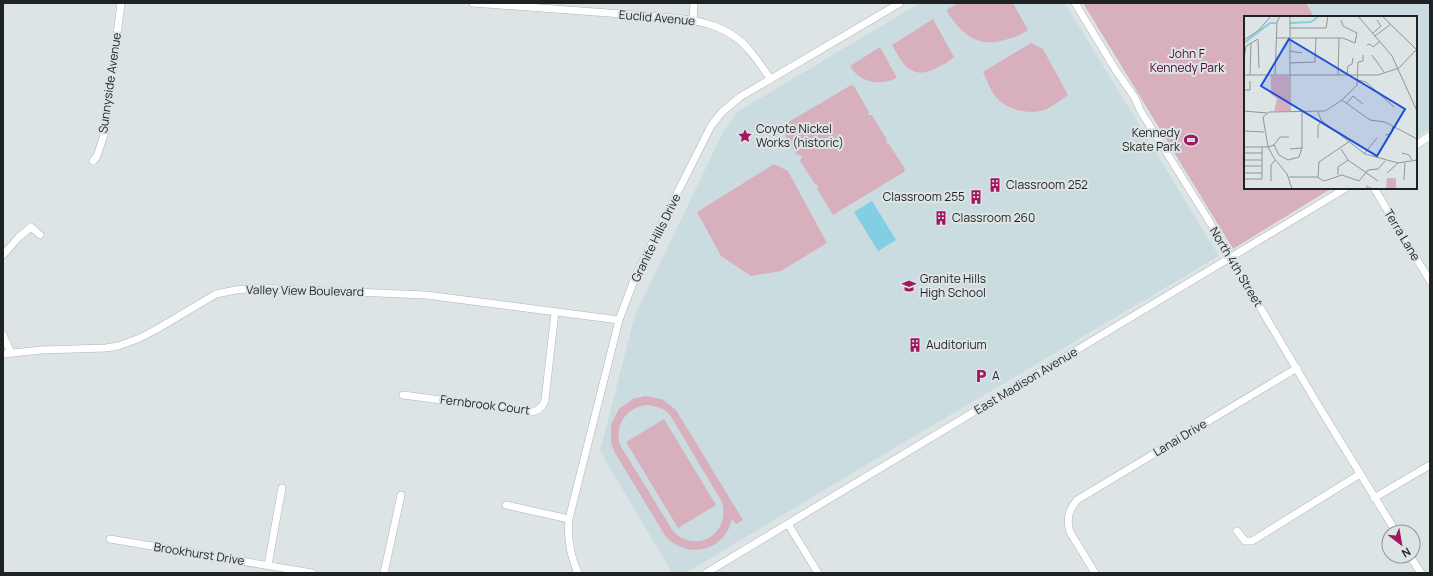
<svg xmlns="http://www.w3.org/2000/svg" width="1433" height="576" font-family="Manrope,sans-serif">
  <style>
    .built { fill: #cbdce0 }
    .green { fill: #d8b0bd; fill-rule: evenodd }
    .water { fill: #82cee2 }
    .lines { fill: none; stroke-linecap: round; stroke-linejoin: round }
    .minor-casing { stroke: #aeb5b7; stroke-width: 8 }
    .minor { stroke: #fff; stroke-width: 7 }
    .labels { text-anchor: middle; stroke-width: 4; stroke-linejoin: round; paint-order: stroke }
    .street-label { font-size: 12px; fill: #1f2223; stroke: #dde4e6 }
    .park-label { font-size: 12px; fill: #51052c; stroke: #dde4e6 }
    .poi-label { font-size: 12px; fill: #1f2223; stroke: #dde4e6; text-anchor: start }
    .inset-river { fill: none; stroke: #82cee2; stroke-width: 2 }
    .inset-road { fill: none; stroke: #919698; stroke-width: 1 }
    .view { fill: #1d4ed8; fill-opacity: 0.15; stroke: #1d4ed8; stroke-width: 2 }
    .inset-edge { fill: none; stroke: #1f2223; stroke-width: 2 }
  </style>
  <rect width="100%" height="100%" fill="#dde4e6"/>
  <path class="built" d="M920 3H1065L1219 256 891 450 686 573H672L600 451 635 315 723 132 737 112Z
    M1306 3H1430V129L1416 138V17H1314Z"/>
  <path class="green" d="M959 3H1013L1028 30C1020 36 1015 37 1005 40 1002 40 999 42 996 42 972 45 958 29 946 10Z
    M1083 3H1306L1314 17H1245V188H1332L1233 249Z
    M933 19 954 57C948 63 942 65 935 69 910 80 903 64 892 45Z
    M1031 43 1043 49 1068 95C1061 100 1054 105 1047 109 1031 116 1006 110 996 97 990 90 987 80 983 72Z
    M880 47 897 78C880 86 860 83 850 66Z
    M851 85 854 86 869 112 868 115H872L887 140 886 143 889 144 905 169 904 172 833 215 817 189 818 185 815 184 800 161 802 156 797 155 782 130V126Z
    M774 164 788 171 827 243 781 271 751 276 721 256 697 212Z
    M645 396 662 399 676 410 743 520 736 524 732 519C725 551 689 560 666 537L615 453 611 443V425L619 409 633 399ZM650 405 663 409 670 415 722 502C731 534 696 555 673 531L620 445C614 424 628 405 650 405Z
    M664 419 716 505 678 528 626 442Z"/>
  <path class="water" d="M872 201 896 240 878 251 854 212Z"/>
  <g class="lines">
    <defs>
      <path id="minor" d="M473 3 675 18C703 21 731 27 750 51 757 59 763 69 770 78
        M1075 3 1115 69 1135 98 1140 110 1206 216 1318 405 1396 532
        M693 20 694 3
        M1416 145 1430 136
        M93 161 97 156 105 132 121 3
        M1374 188 1430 281
        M3 255 19 237 31 227 40 235
        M3 335 11 353
        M3 354 42 350 106 348 118 346 140 338 157 329 216 294 236 290 256 288 426 295 619 320
        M403 395 533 412C539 410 543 407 545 400L555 312
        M1374 498 1430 465
        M506 505 569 519
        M788 524 818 573
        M1237 531 1245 541H1252L1360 474
        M110 539 312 573
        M1410 556 1421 573
        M268 565 282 488
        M384 573 401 495
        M578 573C570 555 567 539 569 519L619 320 636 275 711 126 722 112 740 97 900 3
        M706 573 1346 188
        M1095 573 1070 532C1066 519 1069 510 1077 500L1297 368"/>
    </defs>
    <use href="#minor" class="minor-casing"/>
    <use href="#minor" class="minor"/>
  </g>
  <defs>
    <symbol id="sight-bare" viewBox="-9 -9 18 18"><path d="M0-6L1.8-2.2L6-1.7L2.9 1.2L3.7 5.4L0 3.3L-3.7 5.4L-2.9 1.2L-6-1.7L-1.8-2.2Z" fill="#a2175f" stroke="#dde4e6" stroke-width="2.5" paint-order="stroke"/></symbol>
    <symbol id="stadium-bare" viewBox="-9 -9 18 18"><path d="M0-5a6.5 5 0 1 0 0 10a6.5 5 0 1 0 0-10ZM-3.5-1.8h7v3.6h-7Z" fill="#a2175f" stroke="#dde4e6" stroke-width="2.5" paint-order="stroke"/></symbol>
    <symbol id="building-bare" viewBox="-9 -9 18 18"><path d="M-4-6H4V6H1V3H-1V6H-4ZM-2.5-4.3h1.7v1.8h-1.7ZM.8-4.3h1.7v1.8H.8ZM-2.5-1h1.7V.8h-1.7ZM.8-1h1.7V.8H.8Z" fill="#a2175f" stroke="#dde4e6" stroke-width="2.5" paint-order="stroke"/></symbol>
    <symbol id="school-bare" viewBox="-9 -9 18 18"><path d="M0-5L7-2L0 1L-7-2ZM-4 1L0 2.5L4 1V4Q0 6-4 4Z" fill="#a2175f" stroke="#dde4e6" stroke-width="2.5" paint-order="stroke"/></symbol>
    <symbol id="parking-bare" viewBox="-9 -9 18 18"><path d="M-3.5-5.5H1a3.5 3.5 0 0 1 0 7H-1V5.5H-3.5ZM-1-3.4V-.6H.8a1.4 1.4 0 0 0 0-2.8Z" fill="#a2175f" stroke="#dde4e6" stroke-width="2.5" paint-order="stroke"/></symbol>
  </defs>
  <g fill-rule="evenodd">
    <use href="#sight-bare" x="735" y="126" width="20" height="20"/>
    <use href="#stadium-bare" x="1181" y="130" width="20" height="20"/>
    <use href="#building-bare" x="985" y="175" width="20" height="20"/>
    <use href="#building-bare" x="966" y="187" width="20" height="20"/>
    <use href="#building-bare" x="931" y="208" width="20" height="20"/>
    <use href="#school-bare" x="899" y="276" width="20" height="20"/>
    <use href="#building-bare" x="905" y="335" width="20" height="20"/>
    <use href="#parking-bare" x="971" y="366" width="20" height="20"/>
  </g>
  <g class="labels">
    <g class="street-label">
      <text transform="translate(657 18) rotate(5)" y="4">Euclid Avenue</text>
      <text transform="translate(110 83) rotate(-82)" y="4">Sunnyside Avenue</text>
      <text transform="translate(1402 235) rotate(59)" y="4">Terra Lane</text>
      <text transform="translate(656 238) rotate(-64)" y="4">Granite Hills Drive</text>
      <text transform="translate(1236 267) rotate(59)" y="4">North 4th Street</text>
      <text transform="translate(305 291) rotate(1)" y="4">Valley View Boulevard</text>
      <text transform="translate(1026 381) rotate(-31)" y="4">East Madison Avenue</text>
      <text transform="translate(485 405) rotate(7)" y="4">Fernbrook Court</text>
      <text transform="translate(1180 438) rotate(-31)" y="4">Lanai Drive</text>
      <text transform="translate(199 554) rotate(9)" y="4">Brookhurst Drive</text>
    </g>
    <g class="park-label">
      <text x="1187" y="58">John F<tspan x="1187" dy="14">Kennedy Park</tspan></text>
    </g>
    <g class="poi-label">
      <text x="756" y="133">Coyote Nickel<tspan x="756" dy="14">Works (historic)</tspan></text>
      <text x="1180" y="137" text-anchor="end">Kennedy<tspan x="1180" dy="14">Skate Park</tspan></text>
      <text x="1006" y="189">Classroom 252</text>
      <text x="965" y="201" text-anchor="end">Classroom 255</text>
      <text x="952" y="222">Classroom 260</text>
      <text x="920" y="283">Granite Hills<tspan x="920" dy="14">High School</tspan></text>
      <text x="926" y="349">Auditorium</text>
      <text x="992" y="380">A</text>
    </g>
  </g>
  <g transform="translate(1244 16)">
    <rect width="173" height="173" fill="#dde4e6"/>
    <path d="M27 60H45V95H30L33 83 27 78ZM143 162H152V173H122V169L128 172H142Z" fill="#d8b0bd"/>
    <path class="inset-river" d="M46 7 67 6 75 0M0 27 26 7H32"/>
    <path class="inset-road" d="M46 0V96M114 0 148 40 173 95M138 0 173 34M46 12H82L84 0M129 17 137 10 133 4M131 20 147 8M32 22H99L111 27 113 17 99 10 97 4M0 24 15 14 27 0M123 29 126 28 129 31 136 25M46 35 58 37M128 39 140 56M0 44 2 30 14 23 15 52M46 47 71 46 72 22M0 59H134L155 52 173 33M6 59 7 27M31 59 33 6 36 0M94 59 95 22M103 59 104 50 108 48 109 42M114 64 122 66 150 91M0 74H6V65M98 84 126 104 141 106 173 123M103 87 109 80 119 88M0 95 23 97M58 96V132M74 96 77 104 121 138 154 147 173 144M0 115 20 116M141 119 147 118 149 110M74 122V110L78 104M30 129 35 139 44 144 55 141 58 132M0 131H24L30 129 36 121H45M46 133 58 132M97 133 104 144 134 165M0 137H18M158 137 165 139 168 144M120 138 133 122M0 144H18M0 150H18M0 157H18M143 157 154 147M94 159V151L104 144M45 161H73L80 165 98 159 115 165 124 154 134 153 141 145M74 161 75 146 106 125M0 163H18V131M160 164 161 147M27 165V149L31 144M48 173 43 158 30 142 24 131 19 101 25 96 81 95 98 84 113 69 114 46 119 45V39"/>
    <path class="view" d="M45 23 161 93 133 140 17 70Z"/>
    <rect width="173" height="173" class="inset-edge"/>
  </g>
  <rect width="1433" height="576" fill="none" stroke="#1f2223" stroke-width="8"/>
  <g transform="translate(1401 544) rotate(149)"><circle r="19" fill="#dde4e6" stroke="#919698"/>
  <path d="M0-3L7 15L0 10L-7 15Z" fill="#a2175f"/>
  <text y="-6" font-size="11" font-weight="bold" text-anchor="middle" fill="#1f2223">N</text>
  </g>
</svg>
